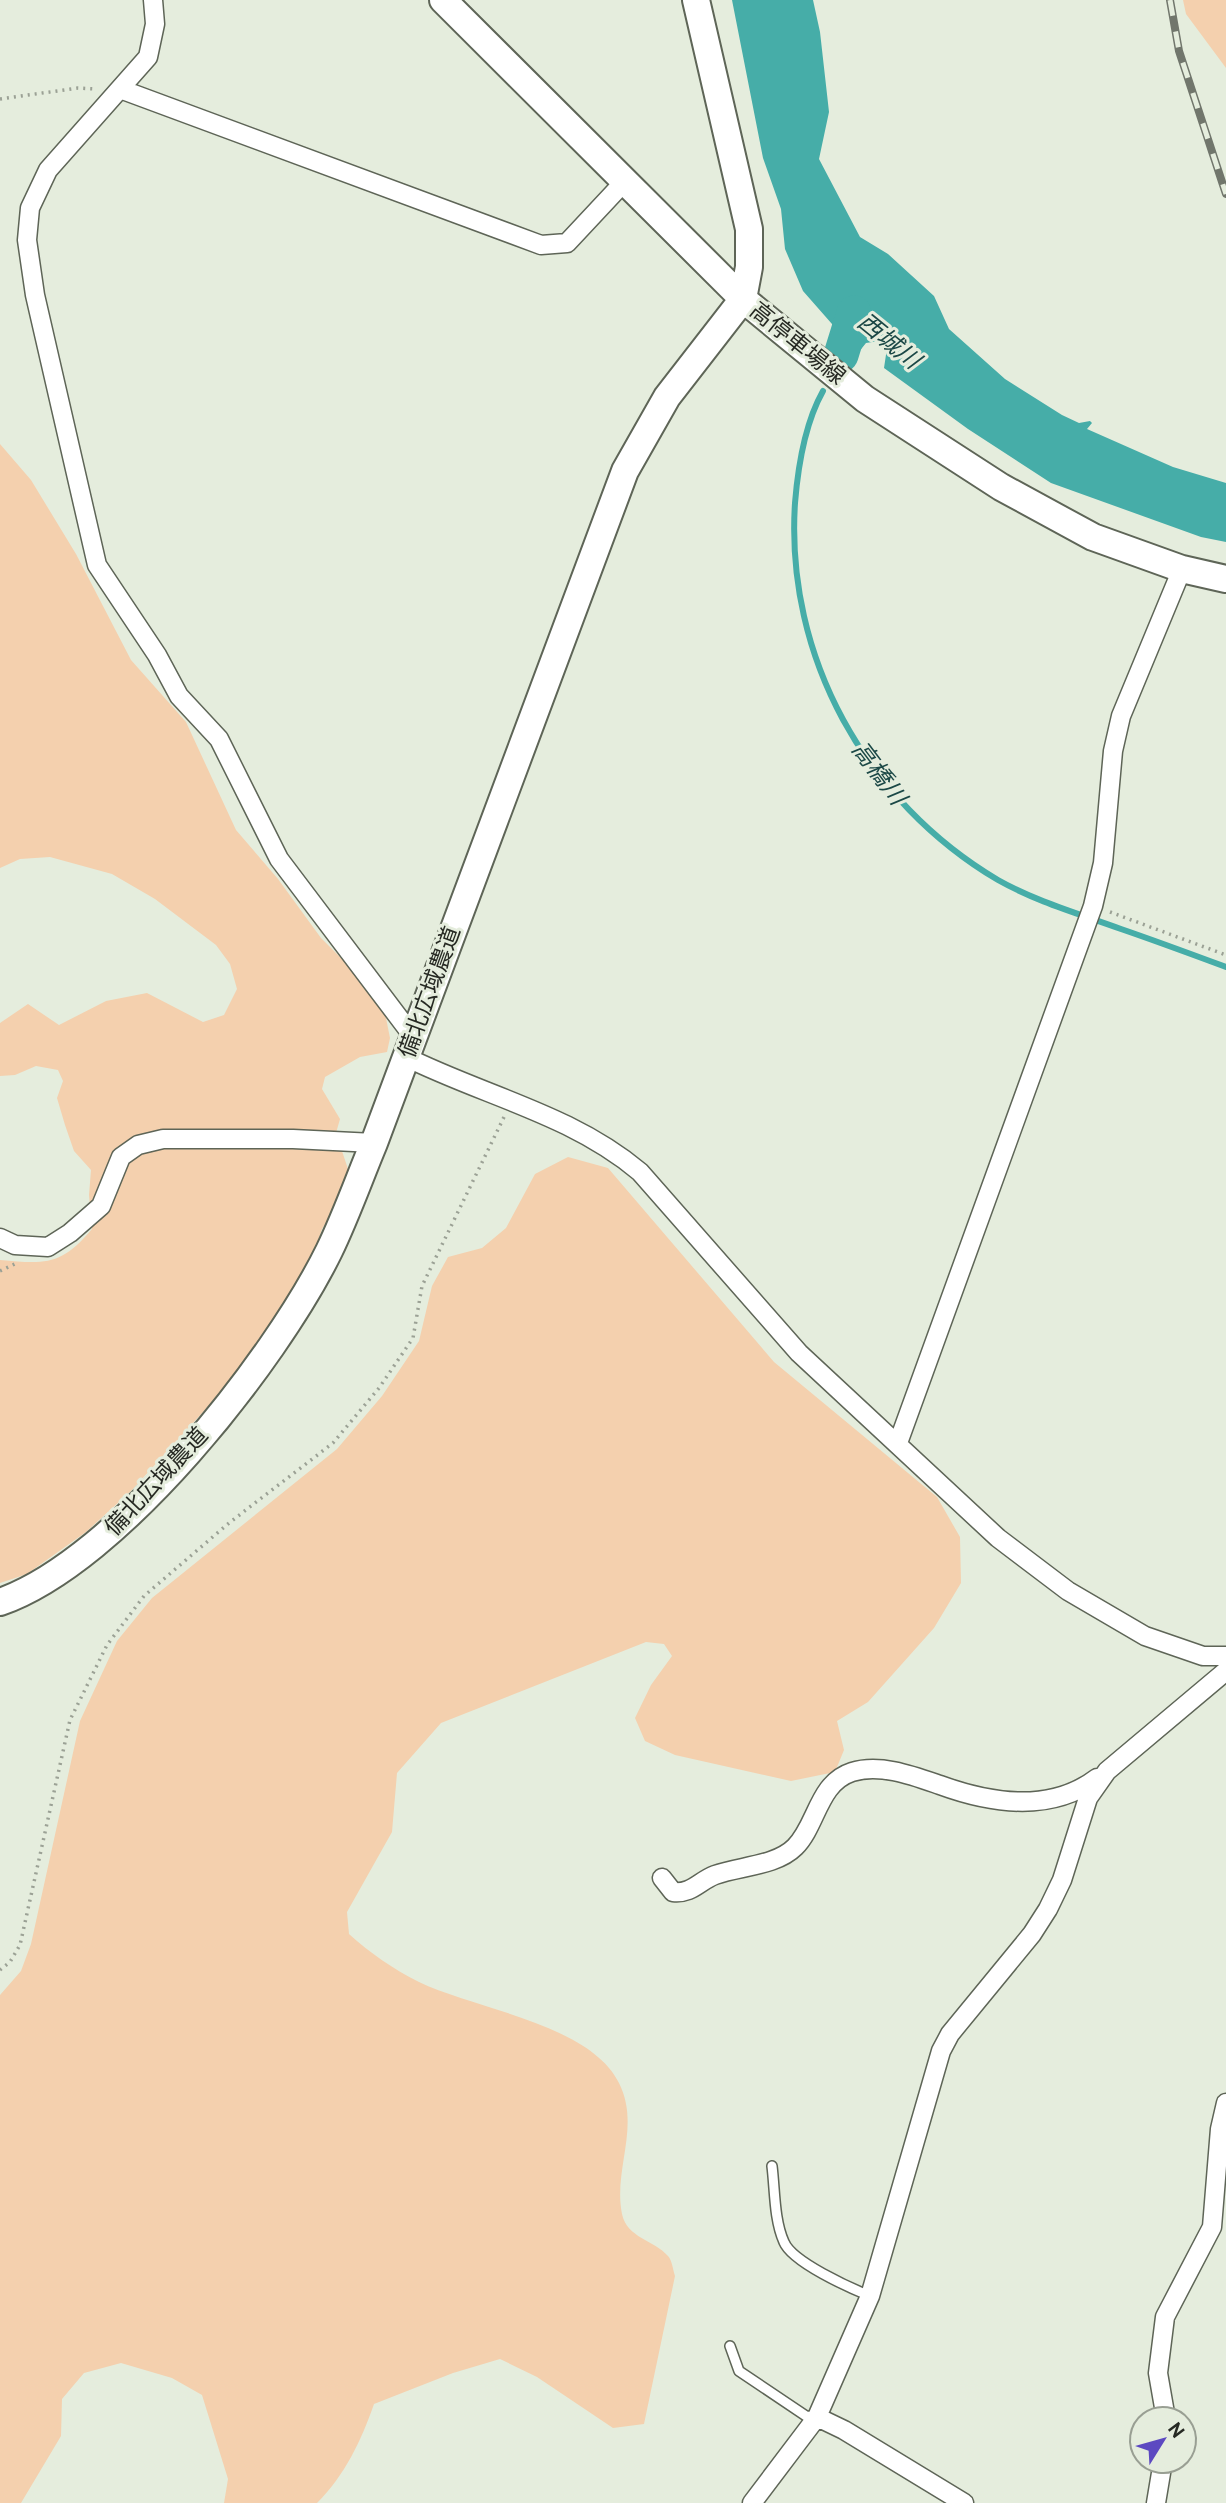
<svg xmlns="http://www.w3.org/2000/svg" width="1226" height="2503" font-family="Overpass,'Noto Sans JP',sans-serif">
  <style>
    .green { fill: #f4d0ae }
    .water { fill: #46ada8 }
    .lines { fill: none; stroke-linecap: round; stroke-linejoin: round }
    .stream { stroke: #46ada8; stroke-width: 6 }
    .river { stroke: #46ada8; stroke-width: 35 }
    .lane-casing { stroke: #5e6557; stroke-width: 12 }
    .street-casing { stroke: #5e6557; stroke-width: 21 }
    .secondary-casing { stroke: #5e6557; stroke-width: 30 }
    .path { stroke: #9ba195; stroke-width: 3.5; stroke-dasharray: 2 5; stroke-linecap: butt }
    .lane { stroke: #fff; stroke-width: 9 }
    .street { stroke: #fff; stroke-width: 18 }
    .secondary { stroke: #fff; stroke-width: 26 }
    .rail-casing { stroke: #71766c; stroke-width: 8 }
    .rail { stroke: #e5eddd; stroke-width: 5; stroke-dasharray: 16; stroke-linecap: butt }
    .labels { text-anchor: middle; stroke-width: 6; stroke-linejoin: round; paint-order: stroke }
    .street-label { font-size: 23px; fill: #262923; stroke: #e5eddd }
    .water-label { font-size: 24px; font-style: italic; fill: #1b4846; stroke: #e5eddd }
  </style>
  <rect width="100%" height="100%" fill="#e5eddd"/>
  <path class="green" d="M1183 0H1226V68L1186 14Z
    M0 444 31 480 76 554 131 660 186 722 236 830 278 879 321 938 360 977 385 1013 390 1038 387 1052 360 1057 325 1077 322 1089 340 1119 336 1133 348 1169 344 1192 322 1229 309 1268 224 1389 131 1491 86 1532 27 1574 0 1583V1260C45 1264 61 1266 92 1229L89 1195 91 1170 74 1151 65 1125 57 1098 63 1081 58 1070 36 1066 15 1075 0 1076V1023L28 1004 59 1025 106 1001 147 993 203 1022 224 1015 237 989 230 964 216 945 155 899 112 874 50 857 20 859 0 868Z
    M568 1157 608 1168 774 1362 937 1497 960 1537 961 1583 934 1628 868 1702 837 1721 844 1750 835 1772 791 1781 675 1755 645 1741 635 1718 651 1685 672 1656 664 1644 646 1642 441 1723 397 1773 392 1832 347 1912 349 1934C370 1953 393 1969 419 1982 475 2009 590 2024 619 2083 641 2127 613 2169 622 2214 627 2238 654 2240 668 2256 672 2260 673 2270 675 2276L644 2424 613 2428 537 2377 500 2359 453 2373 374 2404C361 2441 345 2475 317 2503H224L228 2479 202 2395 172 2378 121 2363 84 2373 62 2399 61 2436 21 2503H0V1995L21 1971 31 1944 80 1721 117 1641 152 1598 337 1449 382 1396 419 1341 432 1286 448 1257 482 1248 506 1228 535 1174Z"/>
  <path class="water" d="M732 0H813L820 32 829 112 819 159 860 237 888 254 934 296 949 329 1005 379 1062 415 1079 423 1090 421 1092 423 1087 429 1173 467 1226 483V542L1201 537 1051 483 968 429 884 368 887 348 879 341 866 343 854 358 835 345 832 324 803 291 785 249 781 209 763 158Z"/>
  <g class="lines">
    <path class="stream" d="M823 391C805 423 798 466 795 503 785 657 866 802 998 880 1037 902 1080 914 1121 929 1156 941 1191 954 1226 967"/>
    <path class="river" d="M841 355 854 313"/>
    <defs>
      <path id="lane" d="M772 2166C775 2190 774 2220 784 2242 792 2262 850 2288 870 2296
        M730 2346 739 2371 806 2416 816 2417"/>
      <path id="street" d="M153 0 155 24 148 57 48 170 30 208 27 240 35 295 97 565 157 655 179 696 219 739 279 859 412 1035
        M120 89 541 245 567 243 625 181
        M404 1056C484 1096 571 1114 640 1172L799 1353 998 1538 1068 1591 1145 1636 1203 1656H1226
        M0 1238 15 1245 48 1247 70 1233 101 1206 121 1157 138 1145 163 1139H293L374 1143
        M898 1443 1093 906 1103 863 1113 751 1121 716 1182 569
        M662 1878 673 1892C692 1894 699 1881 715 1875 740 1866 776 1866 795 1847 817 1825 818 1783 852 1772 880 1763 914 1776 940 1785 992 1804 1051 1813 1097 1778
        M817 2417 844 2430 964 2503
        M1166 2419 1158 2373 1165 2317 1212 2227 1220 2129 1226 2103
        M752 2503 817 2417 870 2296 941 2051 950 2034 1032 1934 1048 1909 1062 1880 1088 1798 1107 1771 1226 1671
        M1156 2503 1163 2461"/>
      <path id="secondary" d="M443 0 743 299 865 399 1001 487 1093 537 1182 569 1226 579
        M0 1602C118 1561 275 1361 329 1251 346 1216 359 1179 374 1143L625 471 667 397 743 299 749 267V229L696 0"/>
    </defs>
    <use href="#lane" class="lane-casing"/>
    <use href="#street" class="street-casing"/>
    <use href="#secondary" class="secondary-casing"/>
    <path class="path" d="M0 99 78 88 97 89
      M1110 912 1226 955
      M0 1271 17 1263
      M0 1970 10 1962 20 1945 70 1720 107 1645 144 1596 229 1523 333 1443 379 1388 413 1338 422 1286 505 1115"/>
    <use href="#lane" class="lane"/>
    <use href="#street" class="street"/>
    <use href="#secondary" class="secondary"/>
    <defs>
      <path id="rail" d="M1170 0 1179 51 1226 194"/>
    </defs>
    <use href="#rail" class="rail-casing"/>
    <use href="#rail" class="rail"/>
  </g>
  <g class="labels">
    <g class="street-label">
      <text transform="translate(798 343) rotate(39)" y="8">高停車場線</text>
      <text transform="translate(429 992) rotate(-70)" y="8">備北広域農道</text>
      <text transform="translate(156 1481) rotate(-47)" y="8">備北広域農道</text>
    </g>
    <g class="water-label">
      <text transform="translate(889 341) rotate(39)" y="8">西城川</text>
      <text transform="translate(879 773) rotate(53)" y="8">高橋川</text>
    </g>
  </g>
  <g transform="translate(1163 2440) rotate(53)"><circle r="33" fill="#e5eddd" stroke="#999f93" stroke-width="2"/>
  <path d="M0-5L12 26L0 18L-12 26Z" fill="#5c49c1"/>
  <text y="-10" font-size="19" font-weight="bold" text-anchor="middle" fill="#262923">N</text>
  </g>
</svg>
